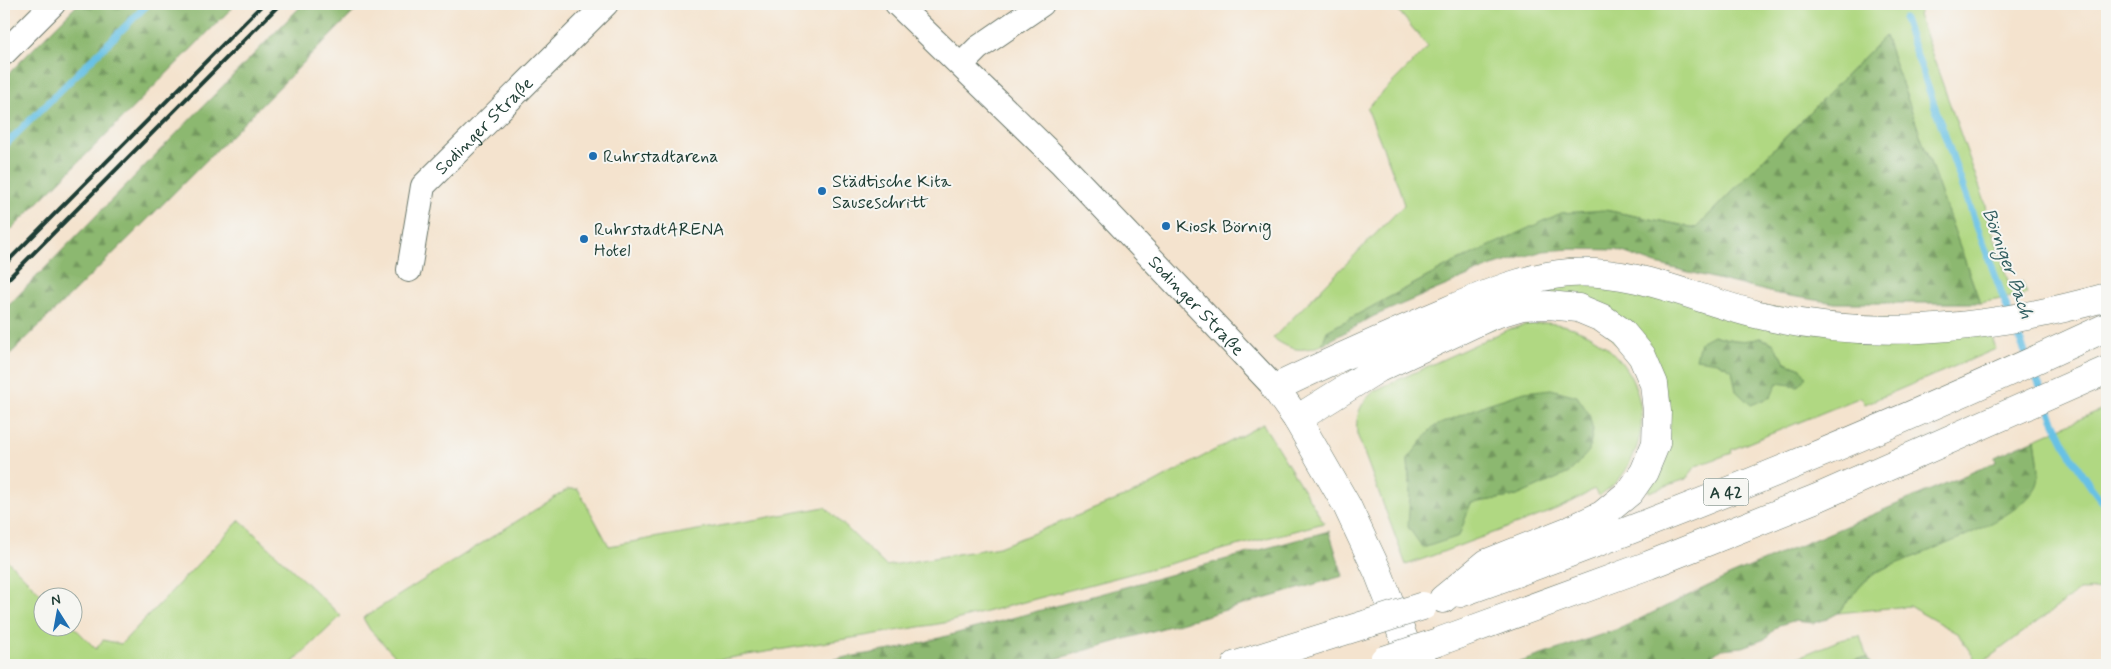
<svg xmlns="http://www.w3.org/2000/svg" width="2111" height="669" font-family="Mynerve,sans-serif">
  <style>
    .green { fill: #b0d882; stroke: #688a5b; fill-rule: evenodd }
    .forest { fill: url(#forest-firs); stroke: #567a52 }
    .lines { fill: none; stroke-linecap: round; stroke-linejoin: round }
    .stream { stroke: #67c1e5; stroke-width: 7 }
    .minor-casing { stroke: #6a776a; stroke-width: 26 }
    .major-casing { stroke: #6a776a; stroke-width: 29 }
    .highway-casing { stroke: #6a776a; stroke-width: 29 }
    .minor { stroke: #fff; stroke-width: 24 }
    .major { stroke: #fff; stroke-width: 28 }
    .highway { stroke: #fff; stroke-width: 28 }
    .rail { stroke: #1f3d34; stroke-width: 4 }
    .highway-bridge-casing { stroke: #6a776a; stroke-width: 29; stroke-linecap: butt }
    .highway-bridge { stroke: #fff; stroke-width: 28 }
    .poi-dot { fill: #1f6fb2; stroke: #f6f6f2; stroke-width: 2 }
    .labels { text-anchor: middle; stroke-width: 4; stroke-linejoin: round; paint-order: stroke }
    .shield { fill: #f6f6f2; stroke: #60746d; stroke-width: 1 }
    .shield-label { font-size: 16px; font-weight: bold; fill: #1f3d34 }
    .street-label { font-size: 18px; fill: #1f3d34; stroke: #f6f6f2 }
    .poi-label { font-size: 18px; fill: #1f3d34; stroke: #f6f6f2; text-anchor: start }
    .water-label { font-size: 19px; font-style: italic; fill: #315e60; stroke: #f6f6f2 }
  </style>
  <defs>
    <pattern id="forest-firs" width="22" height="20" patternUnits="userSpaceOnUse" patternTransform="scale(1.25)"><rect width="22" height="20" fill="#8cb870"/><path d="M5 1l3.5 6h-7zM16 11l3.5 6h-7z" fill="#72975d"/></pattern>
  </defs>
  <rect width="100%" height="100%" fill="#f6f6f2"/>
  <filter id="ink" filterUnits="userSpaceOnUse"><feTurbulence type="fractalNoise" baseFrequency=".02" numOctaves="2"/><feDisplacementMap in="SourceGraphic" scale="10" xChannelSelector="R" yChannelSelector="G"/><feConvolveMatrix kernelMatrix="1 2 1 2 8 2 1 2 1" color-interpolation-filters="sRGB"/></filter>
  <filter id="wash" filterUnits="userSpaceOnUse"><feTurbulence type="fractalNoise" baseFrequency=".0096" numOctaves="4" result="noise"/><feDisplacementMap in="SourceGraphic" scale="20" xChannelSelector="R" yChannelSelector="G"/><feGaussianBlur stdDeviation="1.12" result="paint"/><feColorMatrix in="noise" values="0 0 0 0 0 0 0 0 0 0 0 0 0 0 0 0 0 1.4 0 .05"/><feComposite in="paint" operator="in"/></filter>
  <g filter="url(#wash)">
    <rect width="100%" height="100%" fill="#f4e3ce"/>
    <path class="green" d="M1393 4H1923L1918 15 1986 205 1989 220 2009 284 2022 281 2027 294 1980 303 1885 36 1696 228 1605 210 1451 264 1327 331 1322 345C1300 352 1292 351 1273 338L1404 205 1398 185 1367 108 1428 47Z
      M1574 281 1676 297 1990 332 1996 349 1865 404 1861 397 1731 450 1732 453 1696 466 1686 479 1649 492 1647 485 1667 411 1584 302 1352 369 1350 363 1497 299ZM1713 335C1730 340 1743 343 1761 338L1774 344 1785 362 1801 368 1777 383 1736 391 1733 370 1717 362Z
      M1544 323C1608 324 1660 390 1635 452 1630 463 1624 476 1614 484 1610 488 1604 492 1599 496L1594 489C1564 509 1529 519 1496 532 1465 543 1436 555 1406 565L1357 434C1355 415 1361 401 1376 390L1507 330 1525 325ZM1408 460 1517 496 1470 503 1459 536 1410 493Z
      M2107 407V589L2080 590 1979 665 1958 634 1909 606 1838 613 1863 583 1878 571 1958 538 2038 462 2035 439Z
      M1263 424 1324 523 944 623 686 665H404L370 630 363 618 568 489H578L609 546 825 507 886 566 999 547 1139 491Z
      M240 520 341 616 290 665H4V557L43 596 42 626H73L96 649 103 640 121 644Z
      M1860 636 1867 658 1844 661 1845 665H1779L1840 640Z"/>
    <path class="forest" d="M78 4H236L4 237V78Z
      M303 4H362L130 237 4 360V310Z
      M1885 36 1980 303H1835L1778 294 1656 264 1617 250 1571 249 1543 251 1492 266 1374 316 1322 345 1327 331 1451 264 1561 213 1605 210 1696 228Z
      M1713 335C1730 340 1743 343 1761 338L1774 344 1785 362 1801 368 1806 377 1798 386 1777 383 1771 397 1751 405 1736 391 1732 370 1717 362 1696 359 1700 342Z
      M1551 389 1577 396 1589 414 1593 430 1589 451 1569 473 1517 496 1471 503 1459 536 1423 548 1408 527 1410 493 1408 459 1433 427 1487 404 1525 392Z
      M2035 439C2036 450 2042 475 2037 485 2022 521 1915 555 1878 571L1863 583 1838 613 1827 619 1814 623 1793 621 1779 625 1765 639 1743 647 1721 649 1708 659 1686 665H1512L1621 628 1731 575 1996 462 1995 457Z
      M1329 531 1343 576 1035 665H799L903 648Z
      M1867 658 1871 665H1845L1843 662Z"/>
    <g class="lines">
      <path class="stream" d="M1904 19 1975 221 2009 313
        M4 146 148 4
        M2013 323 2027 357
        M2032 367 2042 392
        M2046 402C2061 439 2080 477 2107 507"/>
    </g>
  </g>
  <g filter="url(#ink)">
    <g class="lines">
      <defs>
        <g id="minor">
          <path id="s1" d="M897 4 1062 164 1275 388"/>
          <path d="M4 53 53 4"/>
          <path d="M961 65 978 48 1042 4"/>
          <path id="s2" d="M409 270 423 186 606 4"/>
        </g>
        <path id="major" d="M1275 388 1297 419 1347 506 1378 572 1414 665"/>
        <path id="highway" d="M1275 388C1324 364 1375 342 1425 320 1471 301 1519 277 1569 273 1634 268 1694 299 1755 314 1871 343 1993 329 2107 297
          M1297 419 1379 368 1492 315 1522 306 1549 305 1578 308 1602 318 1622 332 1642 356 1654 384 1657 411 1656 443 1644 472 1630 492 1602 515 1570 530 1487 563 1443 599
          M1460 593C1680 515 1896 425 2107 327
          M1438 642 1649 565 1817 498 2107 370
          M1236 665 1370 623"/>
      </defs>
      <use href="#minor" class="minor-casing"/>
      <use href="#major" class="major-casing"/>
      <use href="#highway" class="highway-casing"/>
      <use href="#minor" class="minor"/>
      <use href="#major" class="major"/>
      <use href="#highway" class="highway"/>
      <path class="rail" d="M4 265 263 4
        M4 283 280 4"/>
      <defs>
        <path id="highway-bridge" d="M1370 623 1423 606
          M1384 660 1438 642"/>
      </defs>
      <use href="#highway-bridge" class="highway-bridge-casing"/>
      <use href="#highway-bridge" class="highway-bridge"/>
    </g>
  </g>
  <g class="poi-dot">
    <circle cx="593" cy="156" r="5"/>
    <circle cx="822" cy="191" r="5"/>
    <circle cx="1166" cy="226" r="5"/>
    <circle cx="584" cy="239" r="5"/>
  </g>
  <g class="labels">
    <rect class="shield" x="1703.5" y="478.5" width="45" height="27" rx="4"/>
    <g class="shield-label">
      <text x="1726" y="498">A 42</text>
    </g>
    <g class="street-label">
      <text dy="6" stroke="none"><textPath href="#s2" startOffset="171">Sodinger Straße</textPath></text>
      <text dy="6" stroke="none"><textPath href="#s1" startOffset="425">Sodinger Straße</textPath></text>
    </g>
    <g class="poi-label">
      <text x="603" y="162">Ruhrstadtarena</text>
      <text x="832" y="187">Städtische Kita<tspan x="832" dy="21">Sauseschritt</tspan></text>
      <text x="1176" y="232">Kiosk Börnig</text>
      <text x="594" y="235">RuhrstadtARENA<tspan x="594" dy="21">Hotel</tspan></text>
    </g>
    <g class="water-label">
      <text transform="translate(2009 263) rotate(70)" y="7">Börniger Bach</text>
    </g>
  </g>
  <rect width="2111" height="669" fill="none" stroke="#f6f6f2" stroke-width="20"/>
  <g transform="translate(58 612) rotate(349)"><circle r="24" fill="#f6f6f2" stroke="#a0aca6"/>
  <path d="M0-4L9 19L0 12L-9 19Z" fill="#1f6fb2"/>
  <text y="-8" font-size="14" font-weight="bold" text-anchor="middle" fill="#1f3d34">N</text>
  </g>
</svg>
